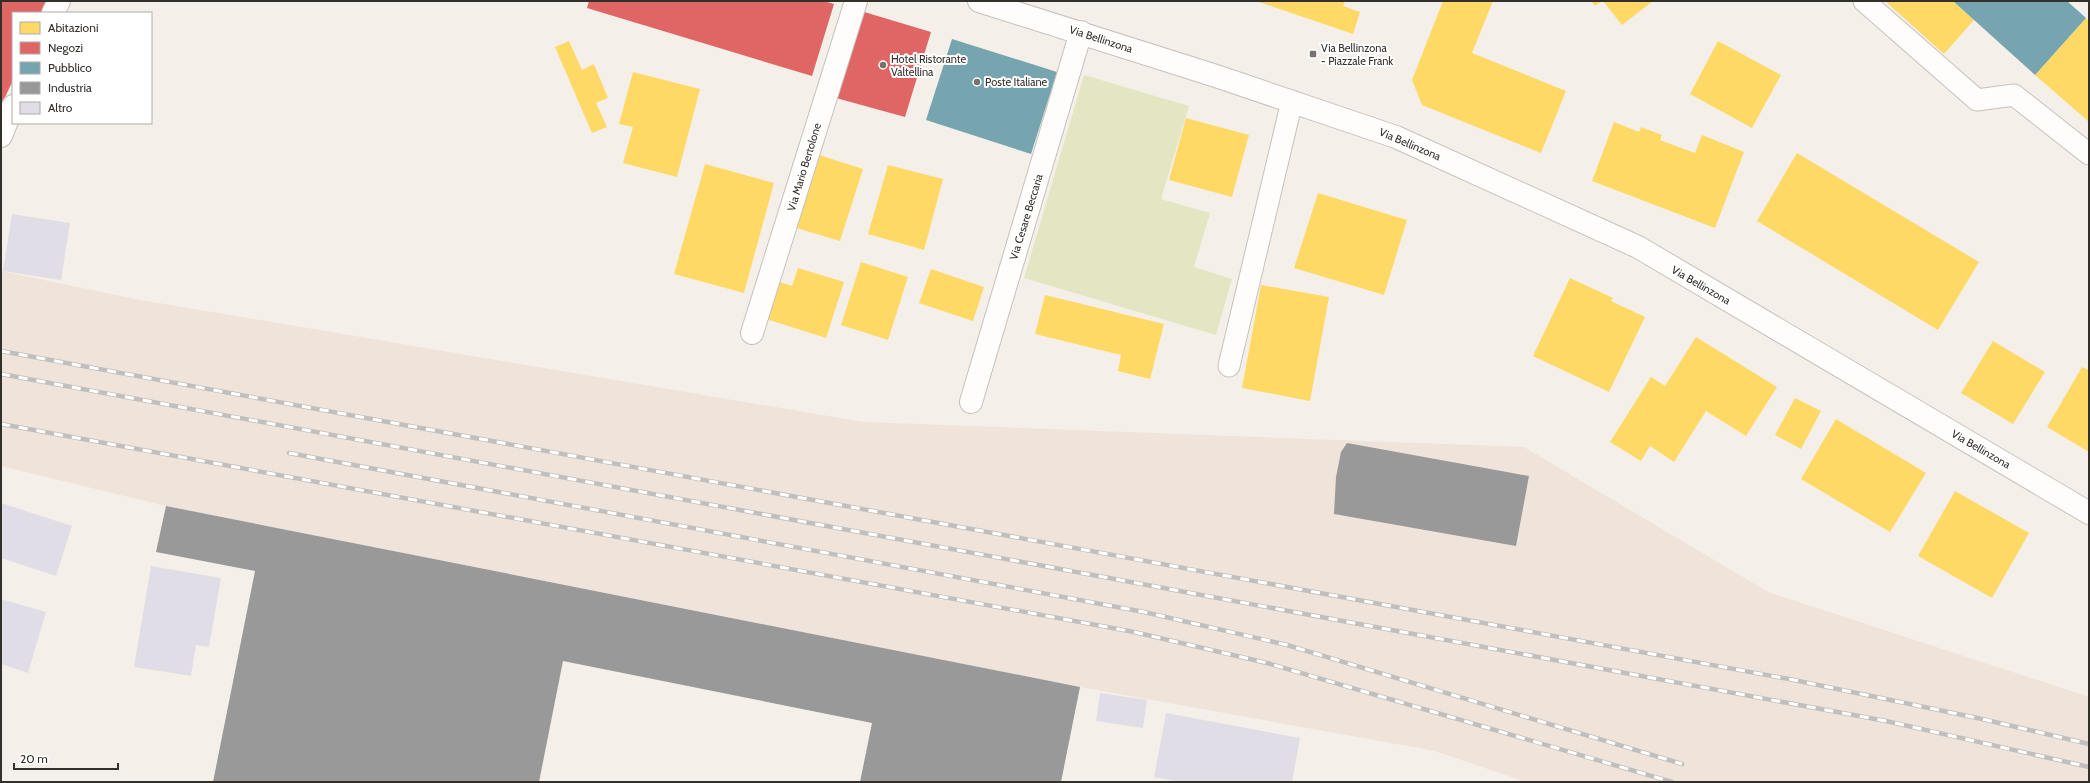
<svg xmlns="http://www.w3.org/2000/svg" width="2090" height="783" font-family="Cabin,sans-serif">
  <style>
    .built { fill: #f0e3d9 }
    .green { fill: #e4e5c2 }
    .homes { fill: #ffd966 }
    .shops { fill: #e06666 }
    .public { fill: #76a5af }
    .industry { fill: #999 }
    .building { fill: #e1dde6 }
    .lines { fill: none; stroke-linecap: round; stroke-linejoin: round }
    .lane-casing { stroke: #c6c1bd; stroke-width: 23 }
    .street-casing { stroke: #c6c1bd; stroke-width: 24 }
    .primary-casing { stroke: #c6c1bd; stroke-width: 24 }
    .lane { stroke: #fefdfc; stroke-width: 21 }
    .street { stroke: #fefdfc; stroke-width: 22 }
    .primary { stroke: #fefdfc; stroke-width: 22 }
    .rail-casing { stroke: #c1bfbe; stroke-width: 4.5 }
    .rail { stroke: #fff; stroke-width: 3; stroke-dasharray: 9; stroke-linecap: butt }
    .poi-dot { fill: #77726e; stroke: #fff; stroke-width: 1.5 }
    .labels { text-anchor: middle; stroke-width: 4; stroke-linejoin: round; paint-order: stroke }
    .street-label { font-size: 11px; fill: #332f2b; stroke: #fff }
    .poi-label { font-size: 11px; fill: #332f2b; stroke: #fff; text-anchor: start }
  </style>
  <rect width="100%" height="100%" fill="#f5efea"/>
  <path class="built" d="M1 271 135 299 864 422 1524 447 1768 592 2089 697V782H1526L1435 751 1080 687 166 506 1 466Z"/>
  <path class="green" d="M1084 75 1189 106 1161 199 1210 213 1194 267 1232 279 1216 335 1024 278Z"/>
  <path class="homes" d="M1256 1H1345L1343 6 1360 12 1353 34Z
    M1443 1H1493L1472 53 1566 91 1541 153 1422 105 1412 80Z
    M1591 1H1602L1595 6Z
    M1603 1H1653L1622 25Z
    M1885 1H1953L1974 20 1944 54Z
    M2086 18 2089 21V122L2035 75Z
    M569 41 582 70 594 64 608 98 596 103 607 127 592 133 555 47Z
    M1718 41 1781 75 1752 128 1690 94Z
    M633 72 700 89 677 177 623 163 633 127 619 124Z
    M1186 118 1249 135 1232 197 1169 180Z
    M1614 122 1639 132 1641 127 1662 135 1660 140 1695 153 1702 135 1744 152 1715 228 1592 181Z
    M1797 153 1979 262 1938 330 1757 221Z
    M816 154 863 169 840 241 793 227Z
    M705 164 774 183 744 293 674 274Z
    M888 165 943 179 924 250 868 234Z
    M1318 193 1407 220 1384 295 1294 268Z
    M861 262 908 277 888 340 841 325Z
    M798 268 844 282 826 338 763 318 774 280 792 286Z
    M931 269 984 287 973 321 919 303Z
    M1570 278 1613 298 1611 301 1645 317 1609 392 1533 356Z
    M1261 285 1329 297 1310 401 1242 388Z
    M1045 295 1164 324 1150 379 1118 371 1121 355 1035 334Z
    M1696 337 1777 387 1746 436 1706 411 1674 462 1650 446 1641 461 1610 442 1651 377 1665 386Z
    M1993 341 2045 372 2013 424 1961 393Z
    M2082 367 2089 370V452L2047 427Z
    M1795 398 1821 411 1801 449 1775 435Z
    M1836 419 1926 473 1890 532 1801 479Z
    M1955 491 2029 533 1992 598 1918 556Z"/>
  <path class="shops" d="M1 1H50L45 13H13V80L1 106Z
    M589 1H824L834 4 812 76 587 8Z
    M861 11 931 32 905 117 836 98Z"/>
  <path class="public" d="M1953 1H2067L2086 18 2035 75Z
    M952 39 1057 72 1031 154 926 120Z"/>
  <path class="industry" d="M1347 443 1529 476 1516 546 1334 514 1336 477 1341 452Z
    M166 506 1080 687 1061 782H860L872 723 563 661 539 782H213L255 571 156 552Z"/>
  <path class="building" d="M12 214 70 223 61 280 3 271Z
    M1 503 72 526 56 576 1 558Z
    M151 566 221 578 209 647 196 645 191 676 134 667Z
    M1 599 46 612 28 673 1 664Z
    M1100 693 1147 700 1143 728 1096 721Z
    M1166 713 1300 738 1292 782H1181L1154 777Z"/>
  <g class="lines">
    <defs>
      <path id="lane" d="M1864 1 1977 100 2014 95 2089 154
        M1229 366 1292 101"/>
      <path id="street" d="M53 13 59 1
        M1 136 13 106
        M752 333 856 1
        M971 402 1081 32"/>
      <path id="primary" d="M979 1 1216 76 1396 137 1638 247 2089 513"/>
    </defs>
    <use href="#lane" class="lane-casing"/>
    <use href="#street" class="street-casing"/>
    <use href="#primary" class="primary-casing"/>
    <use href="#lane" class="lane"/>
    <use href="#street" class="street"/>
    <use href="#primary" class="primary"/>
    <defs>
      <path id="rail" d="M1 351 1794 680 1982 719 2089 744
        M1 374 1886 721 2089 767
        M1 424 1134 632 1267 663 1672 782
        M289 453 1144 612 1287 645 1682 764"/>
    </defs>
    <use href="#rail" class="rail-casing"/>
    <use href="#rail" class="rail"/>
  </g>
  <g class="poi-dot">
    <rect x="1309" y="50" width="8" height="8" rx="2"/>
    <circle cx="883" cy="65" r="4"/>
    <circle cx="977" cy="82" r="4"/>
  </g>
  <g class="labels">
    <g class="street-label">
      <text transform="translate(1101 39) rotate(18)" y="4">Via Bellinzona</text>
      <text transform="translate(1410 144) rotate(23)" y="4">Via Bellinzona</text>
      <text transform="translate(804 167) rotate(-73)" y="4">Via Mario Bertolone</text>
      <text transform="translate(1026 217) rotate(-73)" y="4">Via Cesare Beccaria</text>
      <text transform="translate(1701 285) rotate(30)" y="4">Via Bellinzona</text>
      <text transform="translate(1981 449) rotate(30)" y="4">Via Bellinzona</text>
    </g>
    <g class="poi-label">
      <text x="1321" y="52">Via Bellinzona<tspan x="1321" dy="13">- Piazzale Frank</tspan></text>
      <text x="891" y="63">Hotel Ristorante<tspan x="891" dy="13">Valtellina</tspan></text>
      <text x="985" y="86">Poste Italiane</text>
    </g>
  </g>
  <rect width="2090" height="783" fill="none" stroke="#332f2b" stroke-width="4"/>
  <rect x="12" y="12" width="140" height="112" fill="#ffffff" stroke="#adacaa"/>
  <rect x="20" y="22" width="20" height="12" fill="#ffd966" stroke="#adacaa"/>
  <text x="48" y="32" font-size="12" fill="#332f2b">Abitazioni</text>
  <rect x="20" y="42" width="20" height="12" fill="#e06666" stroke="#adacaa"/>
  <text x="48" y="52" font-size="12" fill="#332f2b">Negozi</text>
  <rect x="20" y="62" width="20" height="12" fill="#76a5af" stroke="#adacaa"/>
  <text x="48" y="72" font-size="12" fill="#332f2b">Pubblico</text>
  <rect x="20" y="82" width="20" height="12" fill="#999999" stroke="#adacaa"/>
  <text x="48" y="92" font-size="12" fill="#332f2b">Industria</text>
  <rect x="20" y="102" width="20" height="12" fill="#e1dde6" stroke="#adacaa"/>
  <text x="48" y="112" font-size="12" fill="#332f2b">Altro</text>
  <path d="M14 763v6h104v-6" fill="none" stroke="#332f2b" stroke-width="2"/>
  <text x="20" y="763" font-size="12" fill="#332f2b" stroke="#ffffff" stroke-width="3" paint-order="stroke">20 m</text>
</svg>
